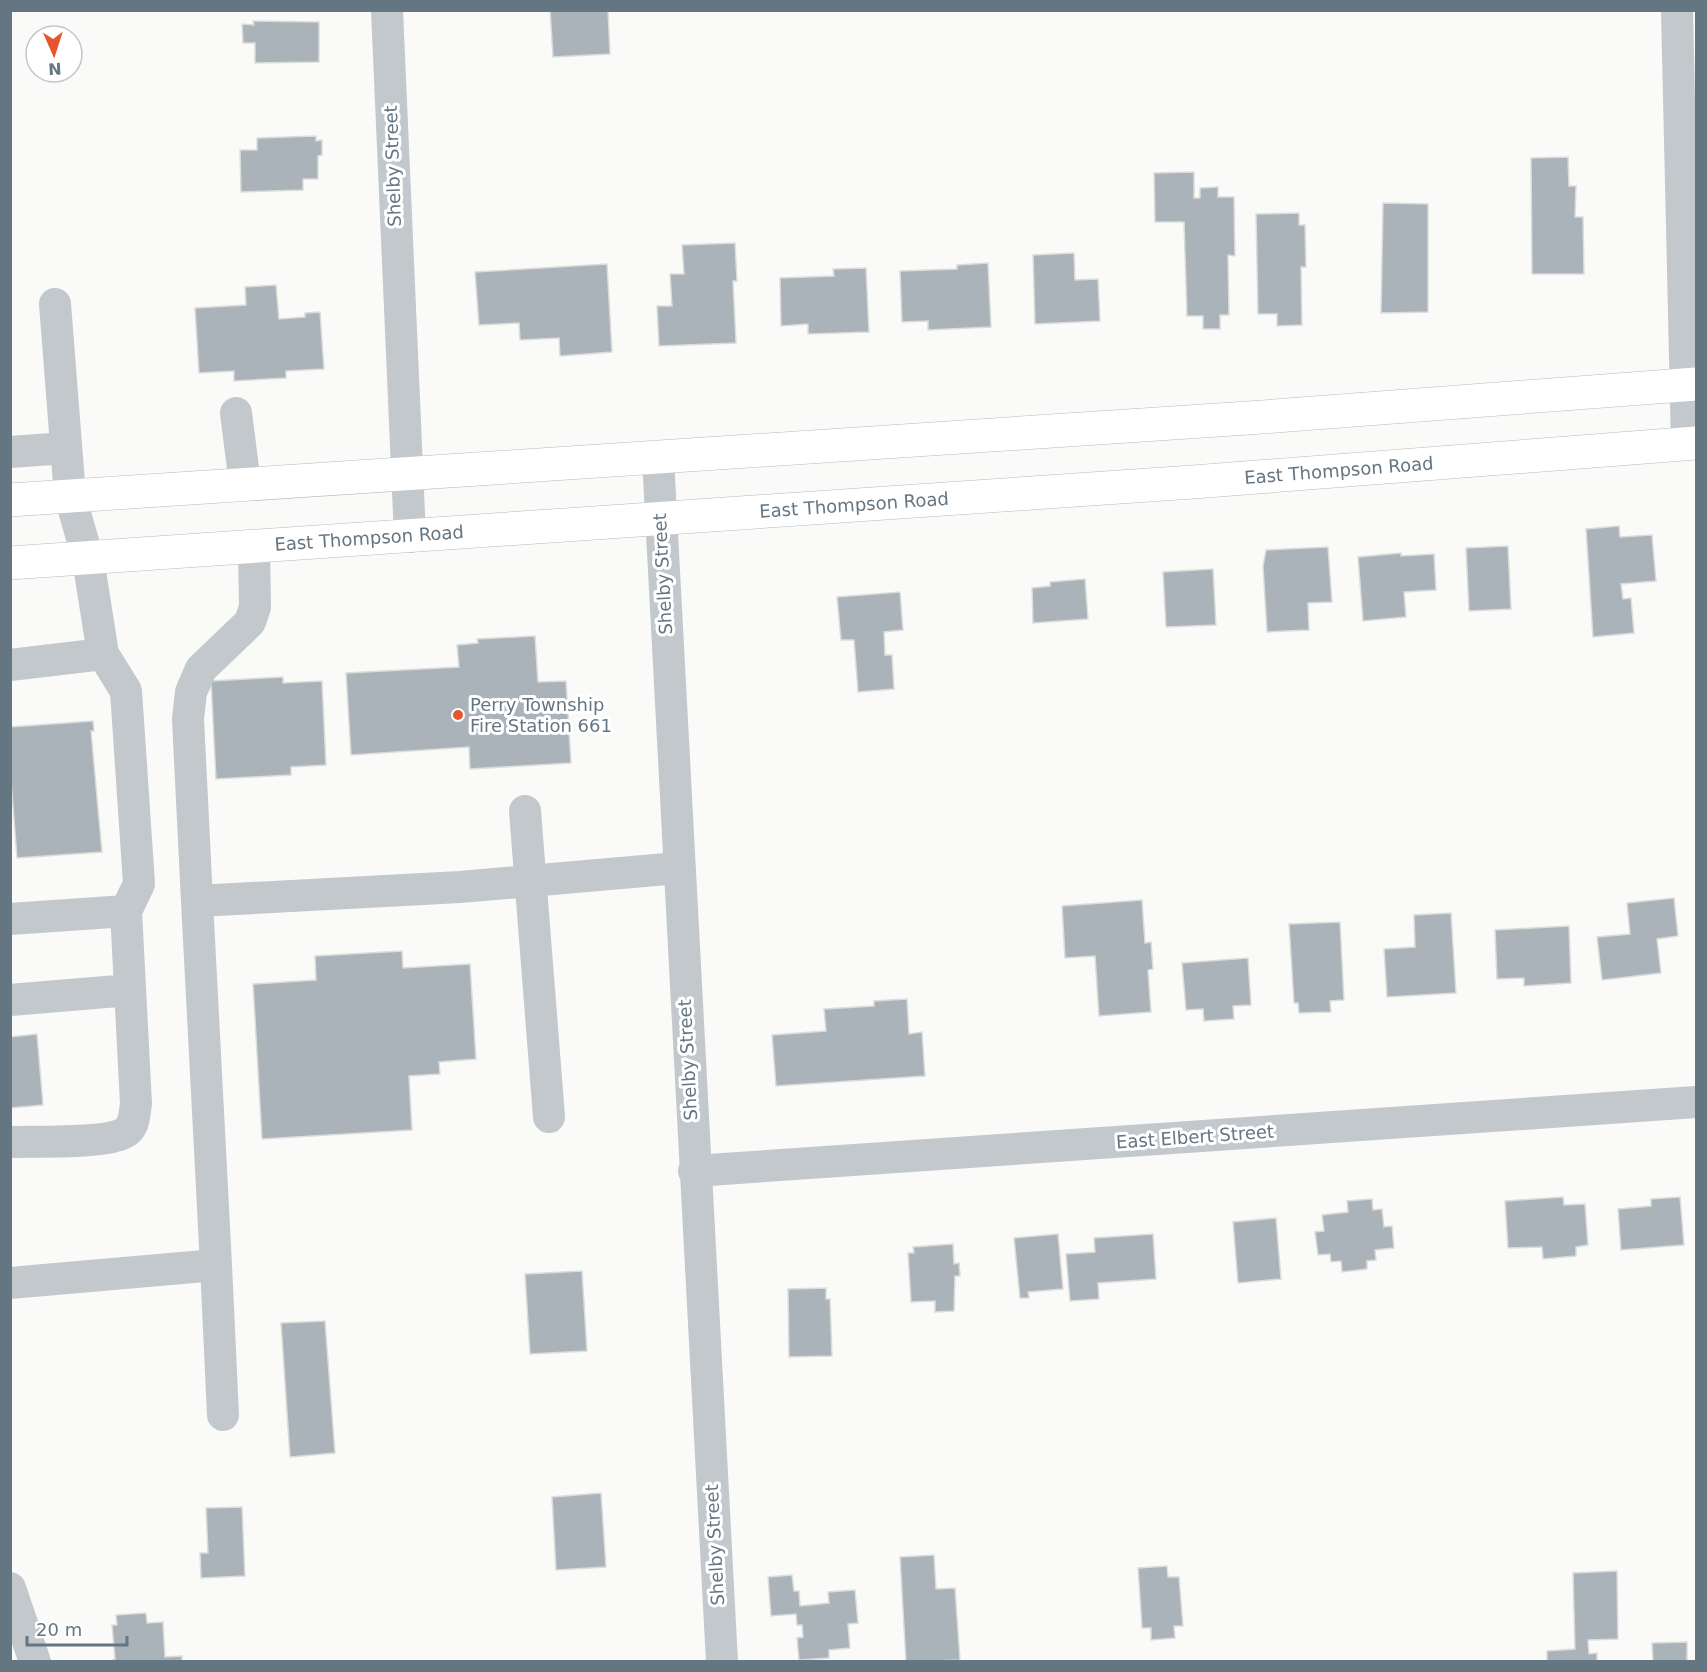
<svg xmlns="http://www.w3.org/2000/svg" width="1707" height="1672" font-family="'DejaVu Sans',sans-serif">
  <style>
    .building { fill: #aab3b9; stroke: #dcdcda; stroke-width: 1.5 }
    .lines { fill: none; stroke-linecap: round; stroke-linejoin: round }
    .major-casing { stroke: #b5babe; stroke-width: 34 }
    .minor { stroke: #c3c8cc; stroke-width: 32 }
    .major { stroke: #fff; stroke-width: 33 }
    .poi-dot { fill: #e4572e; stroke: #fff; stroke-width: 2 }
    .labels { text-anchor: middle; stroke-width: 6; stroke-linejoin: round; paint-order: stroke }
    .street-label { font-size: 18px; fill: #657683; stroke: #fff }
    .poi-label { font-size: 18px; fill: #657683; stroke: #fff; text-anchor: start }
  </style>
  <rect width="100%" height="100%" fill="#fafaf8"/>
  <path class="building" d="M550 10H608L610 54 553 57Z
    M253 21 319 22V62L255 63V43H243L242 24 254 25Z
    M316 136V141L322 140V155L318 156V179H303V190L241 192 240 150H257V138Z
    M1568 157 1569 186H1576L1575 217H1583L1584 274H1532L1531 158Z
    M1194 172V198H1200V188L1218 187V197H1234L1235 256 1228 255 1229 315H1220V329H1203V316H1187L1184 222H1155L1154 173Z
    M1383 203 1428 204V312L1381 313Z
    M1299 213V225H1305L1306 267H1301L1302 325 1277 326V314H1258L1256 214Z
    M735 243 737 281H733L736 343 659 346 657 306H672L670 274H684L682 245Z
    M1074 253 1075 280 1098 279 1100 321 1035 324 1033 255Z
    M988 263 991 327 928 330V321L902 322 900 271 957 269V265Z
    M607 264 612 352 560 356 559 338 520 340 519 323 479 325 475 272Z
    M866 268 869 332 808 334V324L781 326 780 278 834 276 833 269Z
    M276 285 279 319 305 317V313L320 312 324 369 286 371V378L234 381V371L199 373 195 308 246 305 245 287Z
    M1619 526 1620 537 1652 535 1656 581 1621 584 1623 599 1631 598 1634 633 1593 637 1586 529Z
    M1508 546 1511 609 1469 611 1466 548Z
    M1328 547 1332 602 1308 603 1309 630 1267 632 1263 566 1266 550Z
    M1401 553V556L1434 554 1436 590 1404 592 1406 617 1363 621 1358 557Z
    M1213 569 1216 625 1166 627 1163 572Z
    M1085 579 1088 619 1033 623 1032 588 1050 586V582Z
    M900 592 903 630 884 632 885 655H892L894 689 858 692 854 640H841L837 597Z
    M535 636 538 682 566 681 571 763 470 769 469 747 351 755 346 673 459 667 457 645 478 643 477 639Z
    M283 677V683L322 681 326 765 291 767V775L216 779 211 681Z
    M93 721 94 731H91L102 852 17 858 10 767V727Z
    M1674 898 1678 936 1657 939 1661 973 1602 980 1597 937 1630 934 1627 903Z
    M1142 900 1145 943 1151 942 1153 969 1148 970 1151 1012 1099 1016 1095 956 1065 958 1062 906Z
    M1451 913 1456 993 1387 997 1384 949 1415 947 1414 915Z
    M1340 922 1344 1000 1330 1001 1331 1012 1299 1013 1298 1003H1294L1289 924Z
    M1569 926 1571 983 1524 986V978L1497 979 1495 930Z
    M402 951 403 968 470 964 476 1059 439 1062 440 1074 409 1076 412 1130 262 1139 253 984 316 980 315 956Z
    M1248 958 1251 1005 1233 1006 1234 1019 1204 1021 1203 1009 1186 1010 1182 963Z
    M907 999 909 1034 922 1032 925 1076 776 1086 772 1035 826 1031 824 1009 874 1006V1001Z
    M37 1034 43 1105 10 1108V1037Z
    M1563 1197 1564 1205 1585 1204 1588 1245 1576 1247V1256L1543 1259 1542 1247 1508 1248 1505 1201Z
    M1680 1197 1684 1245 1621 1250 1618 1209 1651 1206V1199Z
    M1372 1199 1373 1210 1382 1209 1384 1227 1392 1226 1394 1248 1375 1250 1376 1260 1367 1261V1269L1342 1272 1341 1261 1331 1262 1330 1254 1318 1255 1315 1232 1324 1231 1322 1215 1348 1212 1347 1201Z
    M1276 1218 1281 1279 1238 1283 1233 1222Z
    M1058 1234 1063 1289 1028 1292 1029 1298H1020L1014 1238Z
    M1153 1234 1156 1279 1098 1283 1099 1299 1070 1301 1066 1254 1095 1252 1094 1238Z
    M953 1244 954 1264 959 1263 960 1276H955L954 1311 935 1312V1301L911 1302 908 1253H914L913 1247Z
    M582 1271 587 1351 530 1354 525 1274Z
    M826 1288V1299H830L832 1356 789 1357 788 1289Z
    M325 1321 335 1453 290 1457 281 1323Z
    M601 1493 606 1567 556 1570 552 1497Z
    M242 1507 245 1576 201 1578 200 1553H208L206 1508Z
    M934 1555 936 1589 955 1588 960 1660 906 1662 900 1557Z
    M1167 1566 1168 1577H1179L1183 1626H1174L1175 1638 1151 1640V1628H1142L1138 1568Z
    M1617 1571 1618 1639 1588 1640 1589 1654 1597 1653V1662H1547V1651L1575 1649 1573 1573Z
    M792 1575 794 1591H799L800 1606 829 1603 828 1592 855 1590 858 1623 848 1624 850 1648 829 1650V1658L799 1660 797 1638 803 1637 802 1625H797L796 1614 771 1616 768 1577Z
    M146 1613 147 1623 163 1622 165 1657 182 1656V1662H108L115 1659 112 1625H117L116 1615Z
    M1687 1642V1662H1653L1652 1643Z"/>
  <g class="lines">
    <defs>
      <g id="major">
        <path d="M10 500 1248 418 1696 384"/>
        <path id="s1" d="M10 563 1193 482 1696 443"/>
      </g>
    </defs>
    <use href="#major" class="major-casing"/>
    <path class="minor" d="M387 10 410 537
      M1677 10 1687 444
      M236 413 245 484
      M10 452 66 448
      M658 458 722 1662
      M103 654 126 691 139 884 126 911
      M10 665 103 654 88 559 70 496 55 304
      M525 811 549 1117
      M197 901 188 719 191 692 201 669 250 622 255 607 254 547
      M10 919 126 911 136 1104C134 1115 135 1127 124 1133 105 1144 35 1141 10 1142
      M10 1000 130 990
      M694 1171 1696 1102
      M216 1265 223 1415
      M10 1283 216 1265 197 901 460 887 678 868
      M10 1588 35 1662"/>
    <use href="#major" class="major"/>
  </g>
  <circle class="poi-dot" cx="458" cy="715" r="6"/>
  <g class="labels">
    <g class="street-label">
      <text transform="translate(393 166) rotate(-92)" y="6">Shelby Street</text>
      <text dy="6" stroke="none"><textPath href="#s1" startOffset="1332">East Thompson Road</textPath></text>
      <text dy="6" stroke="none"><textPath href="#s1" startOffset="846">East Thompson Road</textPath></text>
      <text dy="6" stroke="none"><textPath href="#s1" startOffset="360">East Thompson Road</textPath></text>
      <text transform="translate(663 574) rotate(-93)" y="6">Shelby Street</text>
      <text transform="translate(688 1060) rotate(-93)" y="6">Shelby Street</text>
      <text transform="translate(1195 1137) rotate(-4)" y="6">East Elbert Street</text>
      <text transform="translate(715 1545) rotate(-93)" y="6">Shelby Street</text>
    </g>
    <g class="poi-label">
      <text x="470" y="711">Perry Township<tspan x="470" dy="21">Fire Station 661</tspan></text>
    </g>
  </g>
  <rect width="1707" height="1672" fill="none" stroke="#657683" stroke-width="24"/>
  <g transform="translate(54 54) rotate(177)"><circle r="28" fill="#ffffff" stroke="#c1c8cd" stroke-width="1.5"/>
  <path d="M0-4.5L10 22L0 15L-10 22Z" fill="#e4572e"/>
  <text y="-9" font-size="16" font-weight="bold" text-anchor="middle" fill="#657683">N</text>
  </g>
  <path d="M27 1636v9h100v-9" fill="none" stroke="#657683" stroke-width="3"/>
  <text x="36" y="1636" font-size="18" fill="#657683" stroke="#ffffff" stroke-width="4.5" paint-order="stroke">20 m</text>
</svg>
